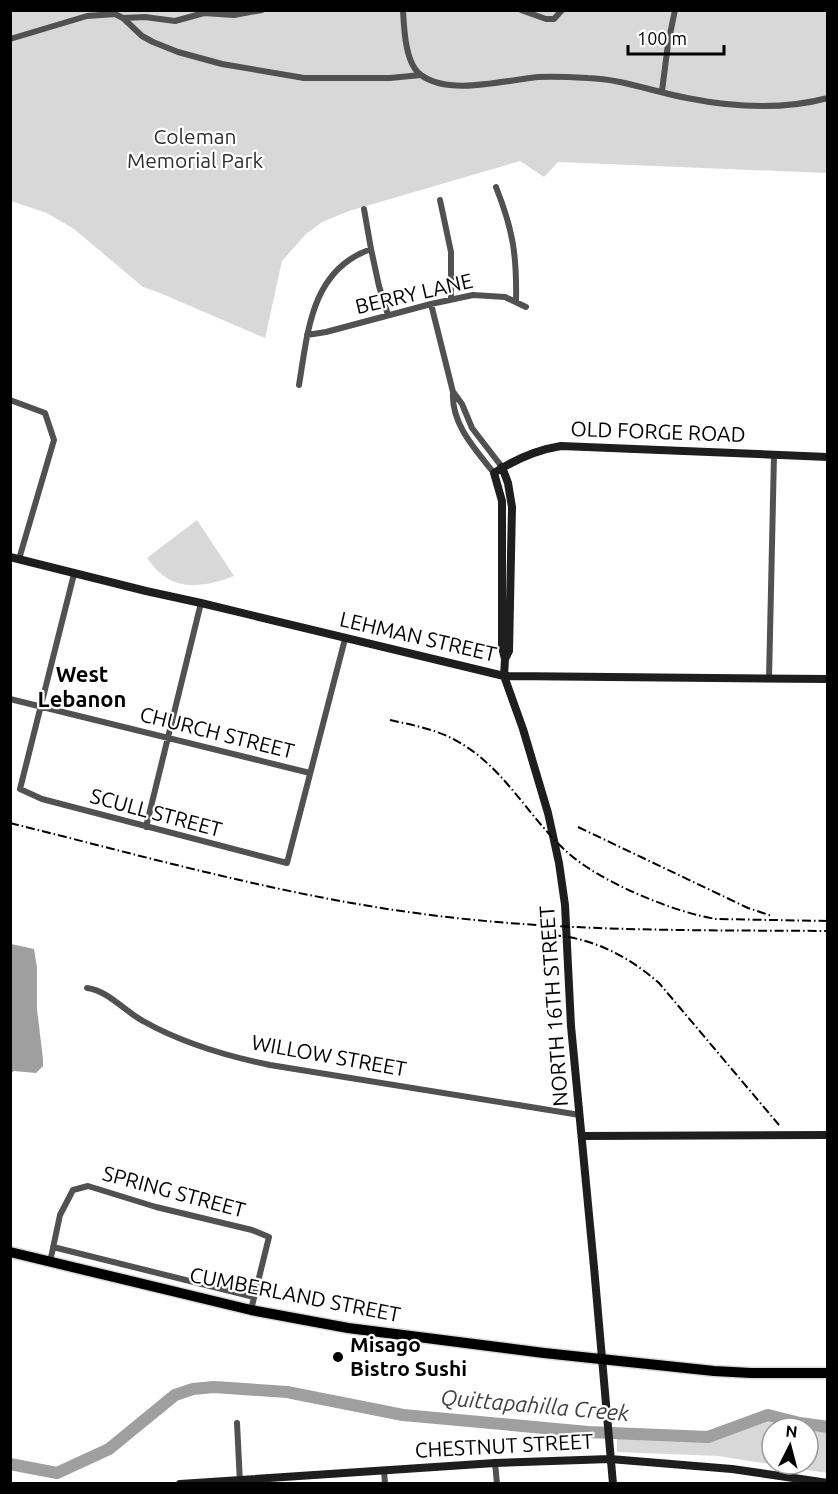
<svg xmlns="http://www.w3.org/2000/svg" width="838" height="1494" font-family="Ubuntu,sans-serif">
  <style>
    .green { fill: #d8d8d8 }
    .water { fill: #9f9f9f }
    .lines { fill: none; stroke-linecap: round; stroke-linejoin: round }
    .river { stroke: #9f9f9f; stroke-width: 12 }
    .highway-casing { stroke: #dbdbdb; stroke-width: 13 }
    .street { stroke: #515151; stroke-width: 6 }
    .secondary { stroke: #1e1e1e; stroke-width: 8 }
    .highway { stroke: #000; stroke-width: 10 }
    .rail { stroke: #000; stroke-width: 2; stroke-dasharray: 9 3 1.5 3; stroke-linecap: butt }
    .poi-dot { fill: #000; stroke: #fff; stroke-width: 2 }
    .labels { text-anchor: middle; stroke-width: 4.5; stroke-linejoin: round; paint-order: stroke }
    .park-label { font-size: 21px; fill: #2f2f2f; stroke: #fff }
    .street-label { font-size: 21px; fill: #000; stroke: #fff }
    .poi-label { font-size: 21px; font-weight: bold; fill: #000; stroke: #fff; text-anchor: start }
    .neighbourhood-label { font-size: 22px; font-weight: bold; fill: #000; stroke: #fff }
    .water-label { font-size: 22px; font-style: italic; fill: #404040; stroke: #fff }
  </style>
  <rect width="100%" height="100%" fill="#fff"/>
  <path class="green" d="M11 11H827V173L558 162 544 177 520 161 349 211 322 222 306 234 282 261 265 338 160 293 143 287 74 229 47 213 11 201Z
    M197 520 234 576C211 585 181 592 160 573 155 569 151 563 147 558Z
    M772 1419 805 1428H772V1464H808V1428L827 1431V1473L718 1456 617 1452V1437L709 1441 765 1420Z"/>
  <path class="water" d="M11 944 34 949 37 968V1009L43 1059V1066L36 1073 14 1071 11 1073Z"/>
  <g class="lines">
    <path class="river" d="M10 1464 57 1473 109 1449 175 1395 193 1389 214 1387 287 1392 403 1415 588 1432 708 1437 768 1415 800 1423 828 1427"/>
    <defs>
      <path id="highway" d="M10 1252 251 1310 348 1328 544 1353 714 1371 751 1373H828"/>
    </defs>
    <use href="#highway" class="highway-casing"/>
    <path class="street" d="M403 10C404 28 405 64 421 75 449 96 505 80 538 77 554 76 572 77 588 78 622 79 654 92 687 98 732 107 783 110 828 98
      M521 10 546 19H554L562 10
      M123 18 145 17 175 21 204 13 234 15 262 10
      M10 39 87 16 115 14 123 18 142 36 153 42 178 52 222 64 304 78H390L421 75
      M662 91 668 44 675 10
      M496 187C513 230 517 255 516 302
      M440 200 451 252V299
      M364 209 371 249
      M431 304 453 392C451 424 475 449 494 473
      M307 335 326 332 431 304 473 295 505 297 526 307
      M299 385C308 331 311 270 371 249L379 286 388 315
      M454 393 462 404 472 428 502 467
      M10 400 45 413 54 440 19 559
      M74 574 20 789 42 799 287 863 345 639
      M769 679 774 455
      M10 699 310 773
      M146 827 201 603
      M87 988C109 991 124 1011 143 1021 182 1043 226 1056 270 1065L580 1115
      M53 1247 254 1297
      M50 1262 60 1215 73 1190 88 1186 156 1207 252 1230 269 1237 251 1310
      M237 1423 240 1483
      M495 1463 497 1484
      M384 1470 385 1484"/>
    <path class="secondary" d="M502 467 508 483 512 507 509 651 505 659
      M10 557 146 591 201 603 504 676 828 679
      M582 1136 828 1135
      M180 1484 495 1463 610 1459 732 1469 828 1483
      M613 1484 594 1267 571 1026 565 905 559 863 548 813 523 729 504 676 505 659 502 647V501L494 473C514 460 536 450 561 446L828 457"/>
    <use href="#highway" class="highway"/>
    <path class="rail" d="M390 720C412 725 435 729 455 740 503 765 528 817 567 852 600 882 673 912 716 919L828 921
      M10 823C147 857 284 896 423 914 558 932 692 930 828 931
      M578 827 748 908 772 916
      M552 935C593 938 628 956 659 983L779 1125"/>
  </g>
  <circle class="poi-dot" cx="338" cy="1357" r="6"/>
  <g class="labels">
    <g class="park-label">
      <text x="195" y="144">Coleman<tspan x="195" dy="24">Memorial Park</tspan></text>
    </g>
    <g class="street-label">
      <text transform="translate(414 294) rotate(-13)" y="7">BERRY LANE</text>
      <text transform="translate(658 432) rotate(2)" y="7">OLD FORGE ROAD</text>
      <text transform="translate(418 637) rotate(13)" y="7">LEHMAN STREET</text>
      <text transform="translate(217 733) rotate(14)" y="7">CHURCH STREET</text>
      <text transform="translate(156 813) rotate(15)" y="7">SCULL STREET</text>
      <text transform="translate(554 1006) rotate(-94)" y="7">NORTH 16TH STREET</text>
      <text transform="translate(329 1056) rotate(10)" y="7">WILLOW STREET</text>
      <text transform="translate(174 1192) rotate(15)" y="7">SPRING STREET</text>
      <text transform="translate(295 1295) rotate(11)" y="7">CUMBERLAND STREET</text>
      <text transform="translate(504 1446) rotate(-3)" y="7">CHESTNUT STREET</text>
    </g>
    <g class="poi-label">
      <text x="350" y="1352">Misago<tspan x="350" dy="24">Bistro Sushi</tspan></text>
    </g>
    <g class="neighbourhood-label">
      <text x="82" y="682">West<tspan x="82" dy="25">Lebanon</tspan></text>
    </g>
    <g class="water-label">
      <text transform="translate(535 1405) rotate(5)" y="8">Quittapahilla Creek</text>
    </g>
  </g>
  <rect width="838" height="1494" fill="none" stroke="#000000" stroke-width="24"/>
  <g transform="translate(790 1446) rotate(6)"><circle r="28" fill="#ffffff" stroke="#999999" stroke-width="1.5"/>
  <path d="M0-4.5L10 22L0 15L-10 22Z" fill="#000000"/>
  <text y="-9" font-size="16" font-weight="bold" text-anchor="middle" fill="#000000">N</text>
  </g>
  <path d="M628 45v9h96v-9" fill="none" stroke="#000000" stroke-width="3"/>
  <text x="637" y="45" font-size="18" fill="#000000" stroke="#ffffff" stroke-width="4.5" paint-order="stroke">100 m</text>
</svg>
